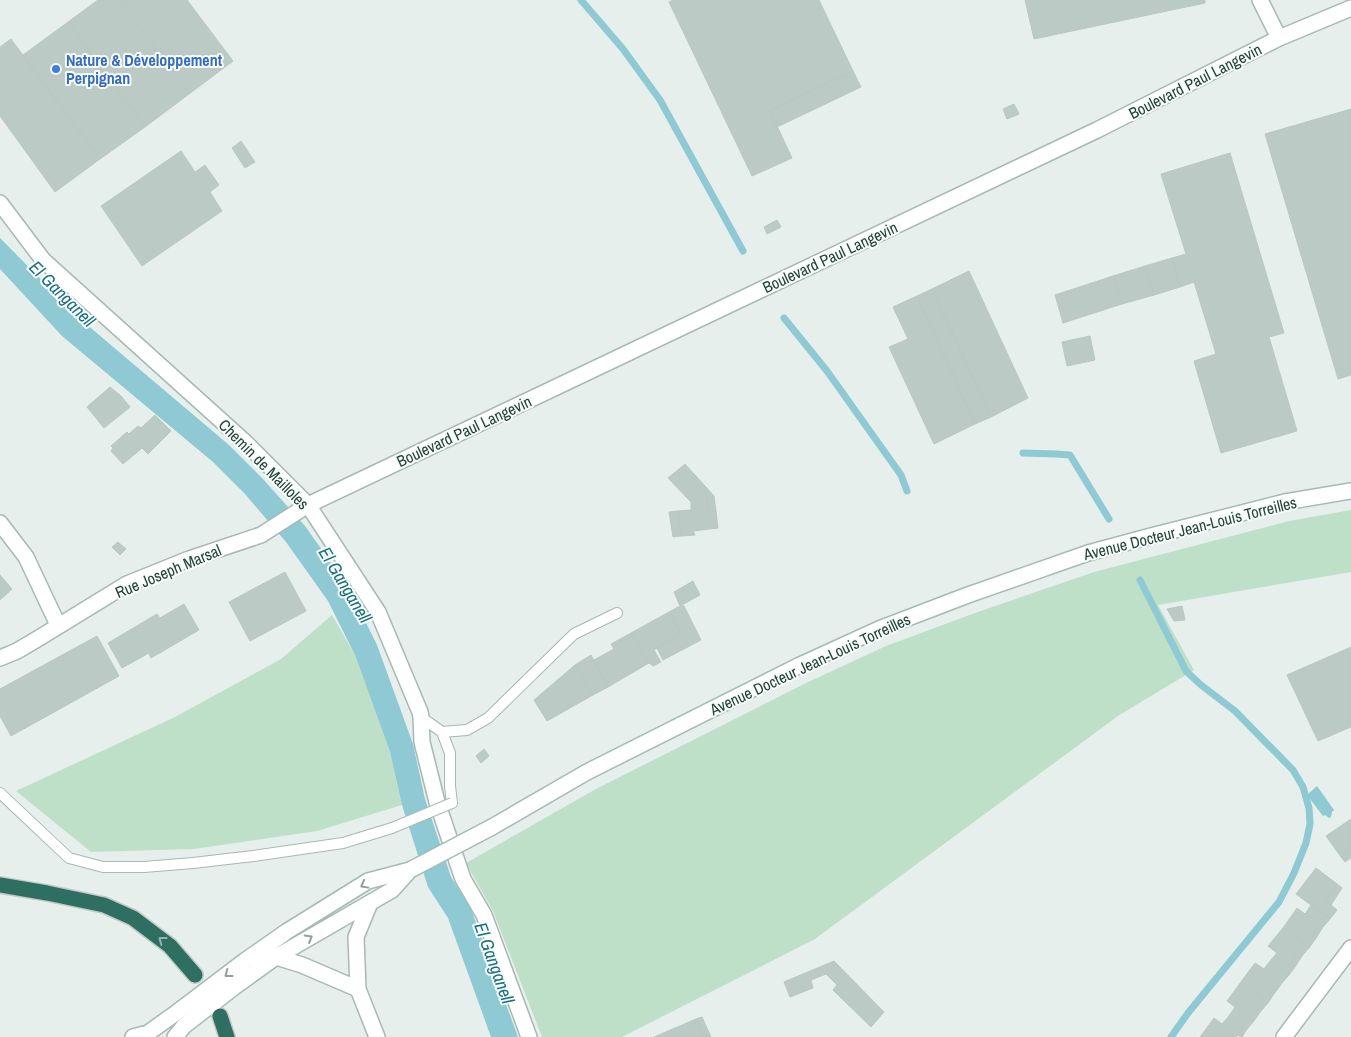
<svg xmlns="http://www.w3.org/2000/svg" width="1351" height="1037" font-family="'Archivo Narrow',sans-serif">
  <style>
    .green { fill: #bfe0c8 }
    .water { fill: #8ec9d4 }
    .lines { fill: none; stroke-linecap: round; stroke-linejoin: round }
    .stream { stroke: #8ec9d4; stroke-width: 7 }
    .building { fill: #bbcac4; stroke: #b8c9c2 }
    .lane-casing { stroke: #a8b8b2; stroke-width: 12 }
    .street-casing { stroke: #a8b8b2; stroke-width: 18 }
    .secondary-casing { stroke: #a4bbb3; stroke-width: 18 }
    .highway-casing { stroke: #c2cac8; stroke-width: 18 }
    .lane { stroke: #fff; stroke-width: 10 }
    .street { stroke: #fff; stroke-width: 15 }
    .secondary { stroke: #fff; stroke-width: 15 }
    .highway { stroke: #2f6f62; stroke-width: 15 }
    .lane-bridge-casing { stroke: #a8b8b2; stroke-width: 12; stroke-linecap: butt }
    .secondary-bridge-casing { stroke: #a4bbb3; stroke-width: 18; stroke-linecap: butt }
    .lane-bridge { stroke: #fff; stroke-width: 10 }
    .secondary-bridge { stroke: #fff; stroke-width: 15 }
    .oneway { stroke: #92a09c }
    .oneway2 { stroke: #93b5ae }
    .shop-dot { fill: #3f7fe0; stroke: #f7fbf9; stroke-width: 2 }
    .labels { text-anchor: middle; stroke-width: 4; stroke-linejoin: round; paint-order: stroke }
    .shop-label { font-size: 16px; font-weight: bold; fill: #366cbe; stroke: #f7fbf9; text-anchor: start }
    .street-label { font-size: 16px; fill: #24423a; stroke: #f7fbf9 }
    .water-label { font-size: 18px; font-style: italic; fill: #1c6f80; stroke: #f7fbf9 }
  </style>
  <rect width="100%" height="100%" fill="#e6efeb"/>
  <path class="green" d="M1351 510V572L1158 605 1194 670 1118 716 815 939 622 1037H542L493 911 466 863 596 789 806 683 886 646 975 613 1094 572 1289 521Z
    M332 615 355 655 390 752 402 805 317 831 194 849 91 852 16 791 175 717 281 659Z"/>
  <path class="water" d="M0 238 79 318 229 445 262 478 305 526 349 588 377 645 413 744 425 799 451 877 471 909 518 1037H491L448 918 428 887 402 805 390 752 355 655 328 601 286 542 245 494 213 462 62 336 0 269Z
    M1317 786 1334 810 1332 812 1331 817 1329 818 1325 815 1323 816 1307 795Z"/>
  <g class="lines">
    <path class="stream" d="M581 0 623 49 660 100 743 251
      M784 318 827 371 901 475 907 491
      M1023 453 1056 454 1070 455 1109 519
      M1140 580 1186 671 1201 685 1235 711 1293 770 1303 787 1309 808 1310 824 1306 843 1294 873 1279 902 1188 1013 1171 1037"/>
  </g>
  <path class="building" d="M98 0H119L189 94 145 127 68 22Z
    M119 0H187L233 61 189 94Z
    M673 0H819L853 71 770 111 792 158 752 176 669 2Z
    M1025 0H1205V3L1034 39Z
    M68 22 145 127 100 159 23 55Z
    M11 39 100 159 55 192 0 116V47Z
    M853 71 861 87 777 127 770 111Z
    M1014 104 1019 114 1007 119 1003 109Z
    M1351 109V375L1338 379 1265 134Z
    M241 141 255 162 245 168 232 148Z
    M181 151 195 172 205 165 219 185 210 192 222 211 142 266 101 206Z
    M1230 153 1284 333 1269 337 1297 431 1221 453 1194 361 1216 354 1194 282 1180 287 1172 258 1186 254 1161 174Z
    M777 220 781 227 767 234 764 227Z
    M1172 258 1180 287 1154 295 1145 266Z
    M1145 266 1154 295 1122 304 1113 276Z
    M969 271 1028 398 991 417 932 289Z
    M1113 276 1122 304 1063 323 1055 295Z
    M932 289 991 417 975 424 917 296Z
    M917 296 975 424 934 444 889 347 908 339 893 307Z
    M1090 336 1095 360 1067 366 1062 342Z
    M110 387 121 396 130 407 104 428 87 407Z
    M155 415 171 431 148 454 142 448 123 464 111 451 113 448 111 446 127 432 129 434 138 426 141 428Z
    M685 464 705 486 709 512 716 511 718 528 693 531 695 535 681 536 678 511 691 510V502L668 478Z
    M705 486 714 496 716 511 709 512Z
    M678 511 681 536 673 537 669 512Z
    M118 542 126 549 120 555 112 547Z
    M285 572 306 611 250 641 229 602Z
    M0 575 12 589 0 600Z
    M693 581 700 595 680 606 674 592Z
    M184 604 199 630 151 658 149 653 122 668 108 643 157 614 160 618Z
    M680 606H684L701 640 663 660 657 648 681 633 669 612Z
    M1182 606 1185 620 1174 621 1167 609Z
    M669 612 681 633 654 650 661 662 653 666 649 663 631 633Z
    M631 633 649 663 608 687 594 660 614 649 611 644Z
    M97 636 119 676 11 736 0 716V689Z
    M1351 647V727L1318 741 1287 675Z
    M591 655 608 687 593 695 575 665Z
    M575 665 593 695 547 721 534 700Z
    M484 749 489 756 481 763 476 756Z
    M1351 819V851L1341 857 1326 836Z
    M1351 851V858L1345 862 1341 857Z
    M1316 868 1337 884 1325 900 1337 910 1330 919 1296 894Z
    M1337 884 1342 888 1331 905 1325 900Z
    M1311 905 1330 919 1323 927 1320 924 1312 935 1316 938 1309 948 1283 928 1297 908 1305 914Z
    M1320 924 1323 927 1316 938 1312 935Z
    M1283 928 1309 948 1302 956 1298 952 1291 963 1295 967 1289 975 1270 961 1277 953 1268 946Z
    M1298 952 1302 956 1295 967 1291 963Z
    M834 961 884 1012 871 1027 833 990 837 985 826 974 811 980 813 988 790 997 784 982Z
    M1270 961 1289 975 1282 983 1278 980 1270 991 1274 994 1268 1003 1241 982 1255 963 1264 969Z
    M1278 980 1282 983 1274 994 1270 991Z
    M1241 982 1268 1003 1261 1011 1257 1007 1249 1018 1254 1021 1247 1029 1229 1016 1235 1007 1227 1001Z
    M1257 1007 1261 1011 1254 1021 1249 1018Z
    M1229 1016 1247 1029 1242 1037 1237 1035 1236 1037H1200L1214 1018 1222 1024Z
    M702 1017 711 1037H704L696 1019Z
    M696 1019 704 1037H654Z"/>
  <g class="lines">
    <defs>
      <path id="lane" d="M421 717 442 732 467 730 488 718 574 634 617 613
        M442 732 450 753V786L452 803
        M0 793 69 858 103 867H144L193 863 253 856 343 843 392 828"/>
      <path id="street" d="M1260 0 1279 38
        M0 203 43 260 246 443 308 505 378 612 420 712 421 717 422 742 437 802 463 879 484 915 529 1037
        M0 523 26 557 58 625
        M0 658 17 651 39 638 127 584 189 559 261 535 308 505 1097 130 1279 38 1351 8
        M370 903 356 937 358 989 377 1037
        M276 957 302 965 358 989
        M1284 1037 1351 948"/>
      <path id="secondary" d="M492 827 587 772 798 666 879 629 968 595 1088 553 1151 536 1285 502 1351 491
        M133 1037 148 1033 176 1013 246 960 286 932 368 881 410 870
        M175 1037 184 1026 233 988 276 957 392 890 410 870"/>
      <path id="highway" d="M0 885 47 893 104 905 133 918 170 946 195 975
        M220 1016 227 1037"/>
    </defs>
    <use href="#lane" class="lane-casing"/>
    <use href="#street" class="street-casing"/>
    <use href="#secondary" class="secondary-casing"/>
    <use href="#highway" class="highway-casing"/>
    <use href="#lane" class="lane"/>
    <use href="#street" class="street"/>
    <use href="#secondary" class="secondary"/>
    <use href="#highway" class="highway"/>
    <defs>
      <path id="lane-bridge" d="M392 828 452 803"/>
      <path id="secondary-bridge" d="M410 870 492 827"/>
    </defs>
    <use href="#lane-bridge" class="lane-bridge-casing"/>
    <use href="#secondary-bridge" class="secondary-bridge-casing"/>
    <use href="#lane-bridge" class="lane-bridge"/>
    <use href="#secondary-bridge" class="secondary-bridge"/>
  </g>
  <defs><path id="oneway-chevron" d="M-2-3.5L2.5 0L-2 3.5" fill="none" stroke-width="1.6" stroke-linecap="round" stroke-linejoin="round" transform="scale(1.25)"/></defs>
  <g class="oneway">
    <use href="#oneway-chevron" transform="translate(364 885) rotate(151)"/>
    <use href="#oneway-chevron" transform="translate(309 938) rotate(-30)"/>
    <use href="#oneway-chevron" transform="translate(228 974) rotate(143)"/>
  </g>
  <use class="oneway2" href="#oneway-chevron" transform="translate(162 940) rotate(-143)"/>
  <circle class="shop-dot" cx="56" cy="69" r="5"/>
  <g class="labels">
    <g class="shop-label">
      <text x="66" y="66">Nature &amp; Développement<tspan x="66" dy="18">Perpignan</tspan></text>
    </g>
    <g class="street-label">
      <text transform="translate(1195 81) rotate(-27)" y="6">Boulevard Paul Langevin</text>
      <text transform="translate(830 257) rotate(-25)" y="6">Boulevard Paul Langevin</text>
      <text transform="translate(464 431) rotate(-25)" y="6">Boulevard Paul Langevin</text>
      <text transform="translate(264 464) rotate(45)" y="6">Chemin de Mailloles</text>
      <text transform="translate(1190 528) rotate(-14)" y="6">Avenue Docteur Jean-Louis Torreilles</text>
      <text transform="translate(168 571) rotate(-23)" y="6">Rue Joseph Marsal</text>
      <text transform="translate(810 664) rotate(-25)" y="6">Avenue Docteur Jean-Louis Torreilles</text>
    </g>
    <g class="water-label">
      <text transform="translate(62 294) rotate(45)" y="6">El Ganganell</text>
      <text transform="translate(345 585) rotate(59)" y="6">El Ganganell</text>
      <text transform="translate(494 963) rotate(70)" y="6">El Ganganell</text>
    </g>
  </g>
</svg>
